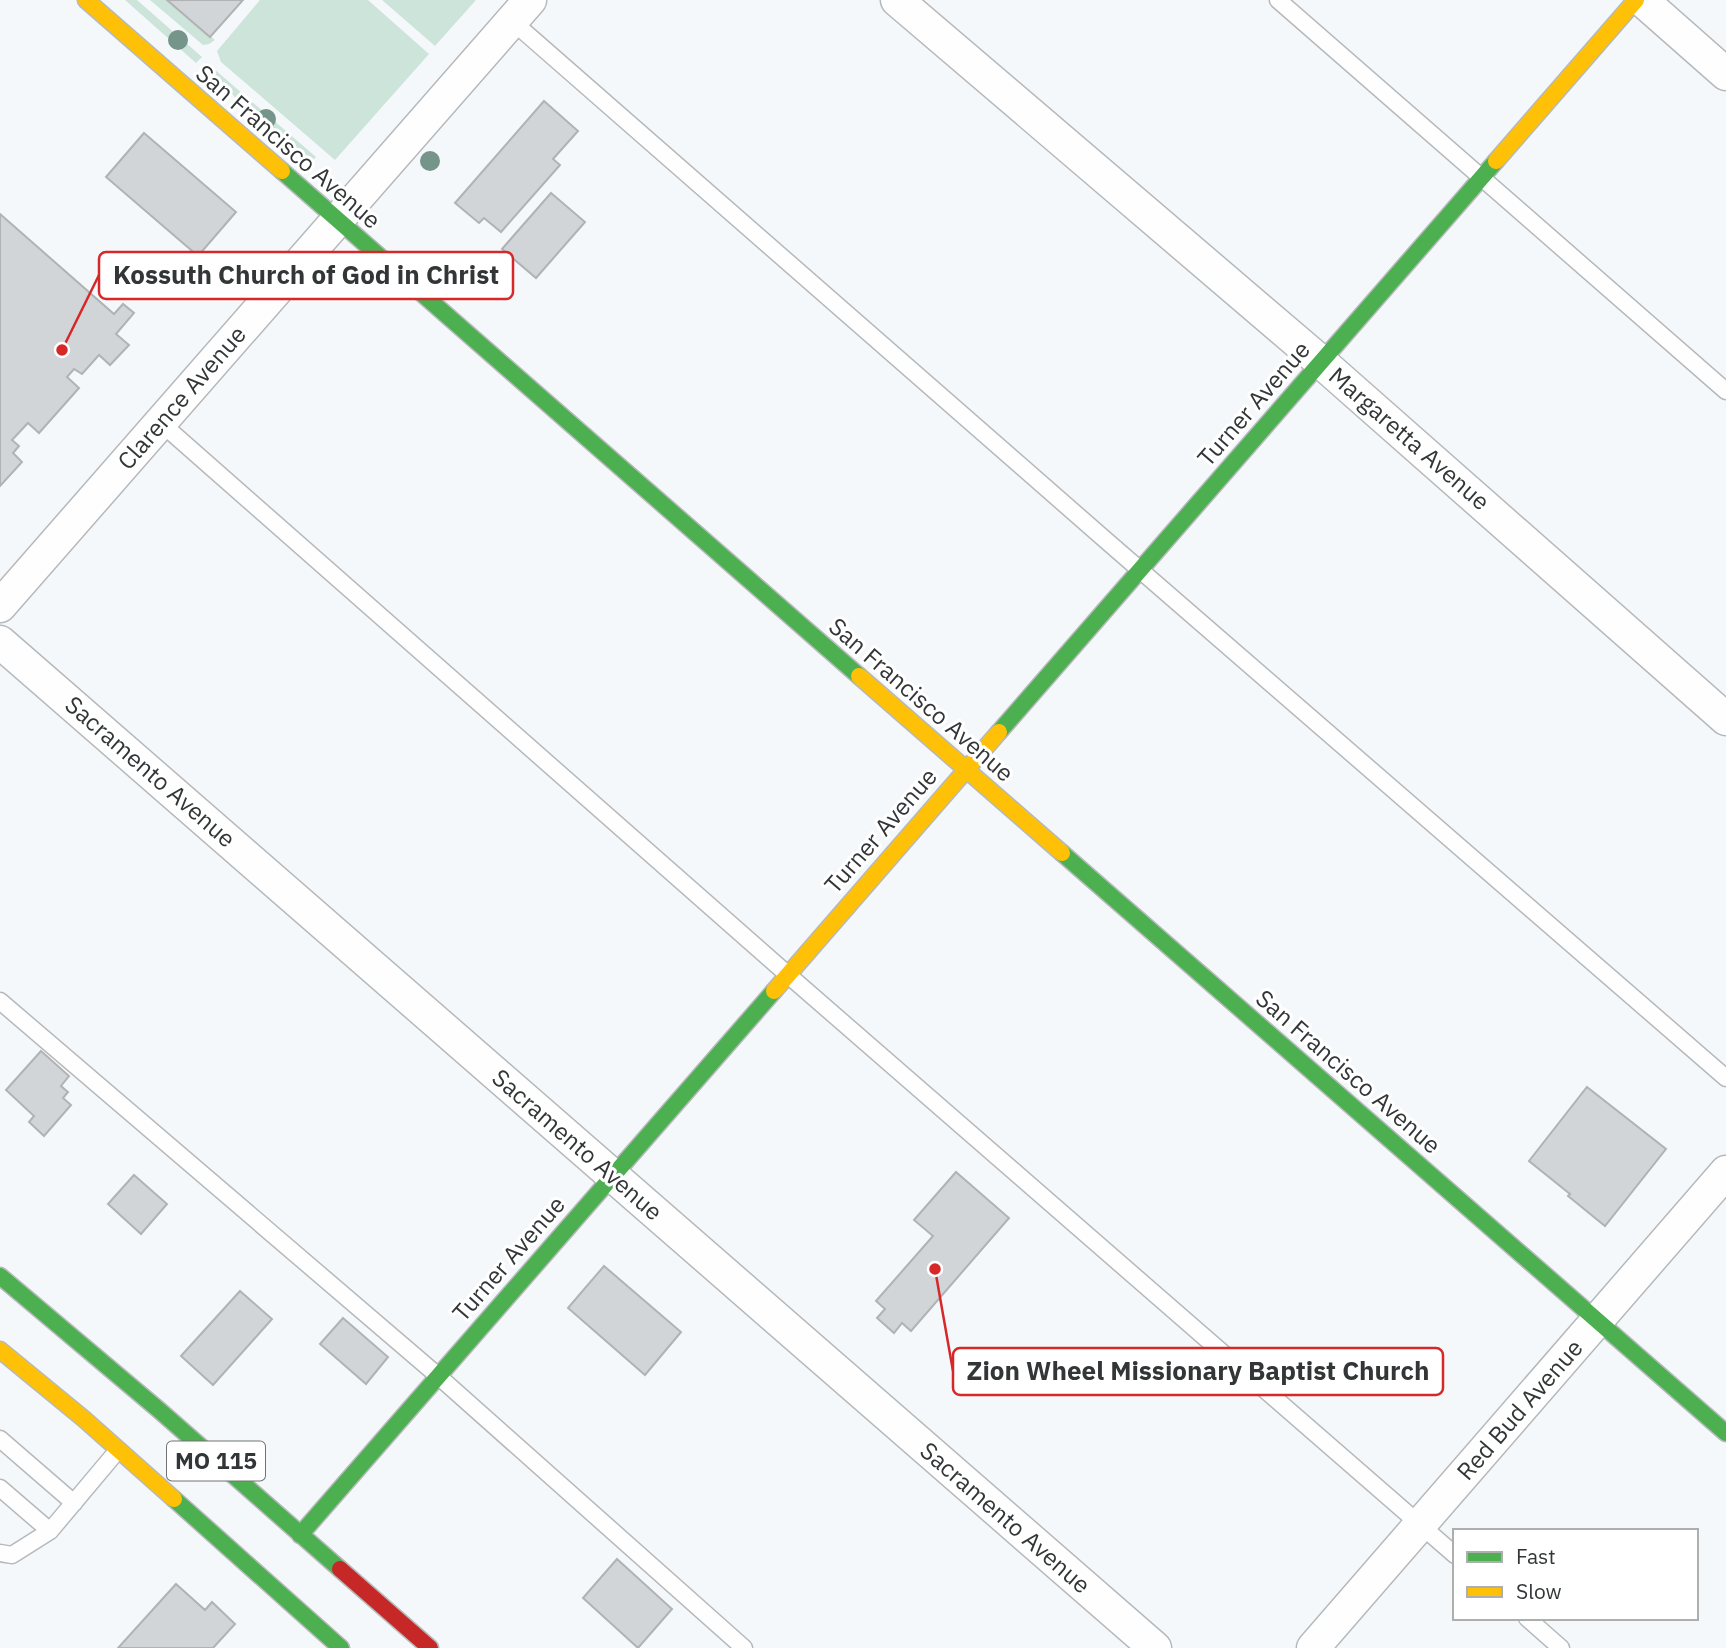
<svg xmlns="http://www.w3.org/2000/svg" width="1726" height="1648" font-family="'IBM Plex Sans',sans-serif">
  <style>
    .green { fill: #cce4d9 }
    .building { fill: #d2d5d7; stroke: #b0b2b4; stroke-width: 2 }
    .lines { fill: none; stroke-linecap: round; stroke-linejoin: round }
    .lane-casing { stroke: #b6b9bb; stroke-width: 19 }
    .street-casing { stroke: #b6b9bb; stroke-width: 35 }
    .fast-casing { stroke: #b6b9bb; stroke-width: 19 }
    .slow-casing { stroke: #b6b9bb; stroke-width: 19 }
    .jam-casing { stroke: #b6b9bb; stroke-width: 19 }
    .lane { stroke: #fefefe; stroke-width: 16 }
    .street { stroke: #fefefe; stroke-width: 32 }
    .fast { stroke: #4caf50; stroke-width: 16 }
    .slow { stroke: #ffc107; stroke-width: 16 }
    .jam { stroke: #c62828; stroke-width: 16 }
    .tree { fill: #75948a }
    .labels { text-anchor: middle; stroke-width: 6; stroke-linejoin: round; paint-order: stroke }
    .shield { fill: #fff; stroke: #707273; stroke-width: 2 }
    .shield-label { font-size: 23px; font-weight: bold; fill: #333637 }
    .street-label { font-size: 24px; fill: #333637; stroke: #fff }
    .leader { fill: none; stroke: #d62828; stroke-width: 2.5 }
    .callout-dot { fill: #d62828; stroke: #fff; stroke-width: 2.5 }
    .callout { fill: #fff; stroke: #d62828; stroke-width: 2.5 }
    .callout-label { font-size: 26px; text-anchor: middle; font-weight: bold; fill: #333637 }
  </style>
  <rect width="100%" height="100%" fill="#f5f8fb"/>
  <path class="green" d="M125 0H137L202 57 196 63Z
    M150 0H167L215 40 209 44 203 45Z
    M260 0H368L429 54 335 160 221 62 217 51Z
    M382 0H476L435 46Z
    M206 62 316 157 310 163 202 68Z"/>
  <path class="building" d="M167 0H243L210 37Z
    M544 101 578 131 553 159 560 165 501 232 484 218 479 223 455 203Z
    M144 133 236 212 198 256 106 177Z
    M551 193 585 222 536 278 502 249Z
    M0 214 114 314 123 304 134 313 116 334 129 345 110 365 99 355 82 374 74 369 67 377 79 388 39 433 28 423 12 440 19 446 13 453 22 462 0 486Z
    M41 1051 69 1076 61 1086 68 1092 63 1098 71 1105 44 1136 29 1122 34 1116 6 1090Z
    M1587 1087 1666 1149 1605 1226 1568 1196 1570 1194 1529 1161Z
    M956 1172 1009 1218 911 1331 902 1323 894 1333 877 1318 885 1309 876 1301 933 1236 914 1220Z
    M134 1175 167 1204 141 1234 108 1204Z
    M604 1266 681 1332 645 1375 568 1308Z
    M240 1291 272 1319 213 1385 181 1356Z
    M343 1318 388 1357 366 1384 320 1344Z
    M617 1559 672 1609 638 1648 583 1598Z
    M176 1584 205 1610 212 1602 235 1624 213 1648H118Z"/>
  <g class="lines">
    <defs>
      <path id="lane" d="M1278 0 1726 391
        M512 21 1109 543 1726 1078
        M161 423 787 974 1455 1555
        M0 1001 437 1375 744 1648
        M0 1439 74 1503
        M0 1488 50 1531
        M0 1553 12 1555 50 1531 118 1450
        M1527 1618 1561 1648"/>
      <path id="street" d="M897 0 1321 362 1726 719
        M1642 0 1726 74
        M0 606 530 0
        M0 642 1155 1648
        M1313 1648 1726 1172"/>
      <path id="fast" d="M282 171 859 676
        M999 732 1496 161
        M1062 853 1726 1433
        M0 1276 159 1410 340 1569
        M174 1499 341 1648
        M300 1535 774 991"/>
      <path id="slow" d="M86 0 282 171
        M1496 161 1636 0
        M859 676 1062 853
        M774 991 999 732
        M0 1350 84 1419 174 1499"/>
      <path id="jam" d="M340 1569 430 1648"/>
    </defs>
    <use href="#lane" class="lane-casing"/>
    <use href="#street" class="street-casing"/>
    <use href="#fast" class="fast-casing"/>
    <use href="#slow" class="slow-casing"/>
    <use href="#jam" class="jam-casing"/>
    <use href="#lane" class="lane"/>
    <use href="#street" class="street"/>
    <use href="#fast" class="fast"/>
    <use href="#slow" class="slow"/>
    <use href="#jam" class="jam"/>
  </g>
  <g class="tree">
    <circle cx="178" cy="40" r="10"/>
    <circle cx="266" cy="119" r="10"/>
    <circle cx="430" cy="161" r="10"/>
  </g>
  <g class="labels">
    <rect class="shield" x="167" y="1441.5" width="98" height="39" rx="5"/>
    <g class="shield-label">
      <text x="216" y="1469">MO 115</text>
    </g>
    <g class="street-label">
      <text transform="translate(288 147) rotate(41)" y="8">San Francisco Avenue</text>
      <text transform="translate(182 398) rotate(-49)" y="8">Clarence Avenue</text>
      <text transform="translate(1254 404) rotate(-49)" y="8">Turner Avenue</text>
      <text transform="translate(1409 439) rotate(41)" y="8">Margaretta Avenue</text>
      <text transform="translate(921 700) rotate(41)" y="8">San Francisco Avenue</text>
      <text transform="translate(150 772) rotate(41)" y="8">Sacramento Avenue</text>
      <text transform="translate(881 831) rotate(-49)" y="8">Turner Avenue</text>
      <text transform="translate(1348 1072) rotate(41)" y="8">San Francisco Avenue</text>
      <text transform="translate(577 1145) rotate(41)" y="8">Sacramento Avenue</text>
      <text transform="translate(509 1259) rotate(-49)" y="8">Turner Avenue</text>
      <text transform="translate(1520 1410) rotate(-49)" y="8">Red Bud Avenue</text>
      <text transform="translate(1005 1518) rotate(41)" y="8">Sacramento Avenue</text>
    </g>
  </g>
  <path class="leader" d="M62 350L99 275M935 1269L953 1371"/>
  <g class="callout-dot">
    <circle cx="62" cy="350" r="7"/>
    <circle cx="935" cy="1269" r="7"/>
  </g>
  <g class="callout">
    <rect x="99" y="252" width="414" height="47" rx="7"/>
    <rect x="953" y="1348" width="490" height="47" rx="7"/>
  </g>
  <g class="callout-label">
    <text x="306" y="284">Kossuth Church of God in Christ</text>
    <text x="1198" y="1380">Zion Wheel Missionary Baptist Church</text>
  </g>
  <rect x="1453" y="1529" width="245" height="91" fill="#ffffff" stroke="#adafaf" stroke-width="2"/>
  <rect x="1467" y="1552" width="35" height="10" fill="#4caf50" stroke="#adafaf" stroke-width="2"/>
  <text x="1516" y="1564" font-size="21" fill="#333637">Fast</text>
  <rect x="1467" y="1587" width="35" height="10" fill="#ffc107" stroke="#adafaf" stroke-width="2"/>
  <text x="1516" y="1599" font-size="21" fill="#333637">Slow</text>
</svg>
